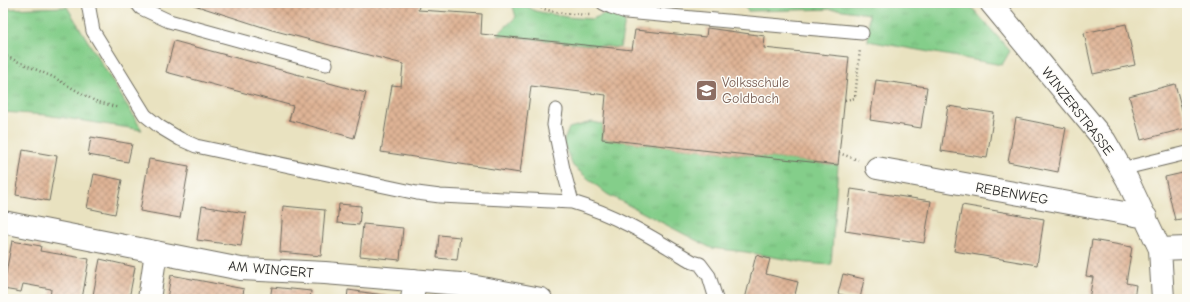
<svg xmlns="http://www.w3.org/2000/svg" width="1190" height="302" font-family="'Comic Neue',sans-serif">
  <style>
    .grass { fill: url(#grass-tufts); stroke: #587c5a }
    .building { fill: url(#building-cross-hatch) }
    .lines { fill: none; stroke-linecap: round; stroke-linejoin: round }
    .lane-casing { stroke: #6e6b5f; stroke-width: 15 }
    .street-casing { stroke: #6e6b5f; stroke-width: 24 }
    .path { stroke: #6e6b5f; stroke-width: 2.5; stroke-dasharray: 1 3; stroke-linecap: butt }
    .lane { stroke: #fff; stroke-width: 13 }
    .street { stroke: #fff; stroke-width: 22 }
    .labels { text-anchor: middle; stroke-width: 3; stroke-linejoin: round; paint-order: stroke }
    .education-label { font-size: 14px; fill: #785e54; stroke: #fdfcf7; text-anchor: start }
    .street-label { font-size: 14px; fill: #2b2b2b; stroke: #fdfcf7 }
  </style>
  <defs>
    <pattern id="grass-tufts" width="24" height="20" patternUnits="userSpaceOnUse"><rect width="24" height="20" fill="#84ce8a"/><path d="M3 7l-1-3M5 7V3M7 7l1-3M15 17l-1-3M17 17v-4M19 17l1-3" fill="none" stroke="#72b177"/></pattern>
    <pattern id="building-cross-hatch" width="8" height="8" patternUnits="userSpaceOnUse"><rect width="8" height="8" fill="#dfb495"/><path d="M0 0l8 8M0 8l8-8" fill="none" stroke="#b5937a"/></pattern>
  </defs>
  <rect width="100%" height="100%" fill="#fdfcf7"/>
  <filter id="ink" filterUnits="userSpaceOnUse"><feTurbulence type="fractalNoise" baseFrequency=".025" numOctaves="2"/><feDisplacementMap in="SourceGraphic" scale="8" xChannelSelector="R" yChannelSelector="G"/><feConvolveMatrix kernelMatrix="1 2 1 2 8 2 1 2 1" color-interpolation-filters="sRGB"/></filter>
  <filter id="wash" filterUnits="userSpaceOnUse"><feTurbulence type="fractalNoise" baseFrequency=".012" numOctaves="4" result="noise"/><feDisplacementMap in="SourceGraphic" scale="16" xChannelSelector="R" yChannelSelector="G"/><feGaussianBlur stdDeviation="0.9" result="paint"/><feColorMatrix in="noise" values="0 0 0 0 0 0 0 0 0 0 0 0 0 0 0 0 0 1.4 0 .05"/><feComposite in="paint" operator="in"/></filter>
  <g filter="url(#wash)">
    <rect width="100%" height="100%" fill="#e9e2c0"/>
    <path class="grass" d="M512 3H522L535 11 566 17 592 19 607 13 625 21 620 48 497 35 516 17Z
      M746 3H968L1010 51 1002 65 868 41 869 14 837 9 748 11 745 6Z
      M67 7 142 130 46 115 3 112V9Z
      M592 122 603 124 602 139 838 165 831 265 806 263 746 252 711 248 607 194 573 166 563 143 569 128Z"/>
    <g id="blocks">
      <path class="building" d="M188 3H420L418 10 482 14 481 34 632 50 635 30 706 37 707 28 765 36 764 48 849 57 838 165 602 139 606 95 531 86 520 173 381 152 392 85 401 86 403 64 272 30Z
        M1126 24 1135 65 1093 74 1084 33Z
        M174 41 366 93 354 138 289 120 293 106 166 72Z
        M876 80 927 87 921 128 870 120Z
        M1175 84 1187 128 1141 140 1129 96Z
        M948 106 994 113 987 158 941 151Z
        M1016 118 1066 128 1058 172 1008 162Z
        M91 137 132 144 128 162 88 155Z
        M23 150 57 156 49 201 16 195Z
        M149 159 189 166 180 218 140 211Z
        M1187 172V218L1175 220 1165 177Z
        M94 174 122 180 115 214 87 208Z
        M851 189 931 201 924 243 845 231Z
        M339 204 361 206 359 225 337 223Z
        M962 205 1044 219 1037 265 954 251Z
        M202 206 246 213 241 246 197 240Z
        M283 206 325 210 321 256 280 252Z
        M363 224 403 228 400 260 360 256Z
        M439 235 460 237 457 260 437 258Z
        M1092 240 1132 247 1126 283 1136 285 1134 299H1089L1093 277 1086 276Z
        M12 241 41 246 40 251 89 259 82 299H50L51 289 23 284 21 292 3 289Z
        M756 255 770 259 766 274 798 282 794 299H745Z
        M100 259 135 267 129 299H113L93 295Z
        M843 274 864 279 860 299 838 294Z
        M171 275 244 289 242 299H167Z
        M272 287 311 291 310 299H270Z
        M348 290 390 296V299H347Z"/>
    </g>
  </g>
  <g filter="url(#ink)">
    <use href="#blocks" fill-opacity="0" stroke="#6e6b5f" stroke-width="1"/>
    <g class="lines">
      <defs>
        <path id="lane" d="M88 3 93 31 145 115 160 127 180 139 196 146 417 193 440 196 572 202C617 215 653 238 693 262L700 264 709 276 716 299
          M137 3 141 8 169 21 326 64
          M603 3 611 7 626 12 862 33
          M556 110 554 125 563 169 572 202
          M1121 169 1187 153"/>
        <path id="street" d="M991 3 1105 141 1127 179 1160 249 1163 299
          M877 168 1146 217
          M3 222 241 269 325 273 460 284 541 299
          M1160 249 1187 248
          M149 299 156 252
          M412 299 415 280"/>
      </defs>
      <use href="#lane" class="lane-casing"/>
      <use href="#street" class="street-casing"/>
      <path class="path" d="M472 3 483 4V3
        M530 3C548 13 569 14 590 15
        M3 55 53 77 95 101 119 108
        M845 100 855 98 860 49
        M839 153 858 160"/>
      <use href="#lane" class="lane"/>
      <use href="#street" class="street"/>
    </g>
  </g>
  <defs>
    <symbol id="school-square" viewBox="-11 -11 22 22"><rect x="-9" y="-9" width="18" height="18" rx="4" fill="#8d6e63" stroke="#fdfcf7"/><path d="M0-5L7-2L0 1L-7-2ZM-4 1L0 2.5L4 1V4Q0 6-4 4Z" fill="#fff"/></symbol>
  </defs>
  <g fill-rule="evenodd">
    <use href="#school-square" x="694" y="78" width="25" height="25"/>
  </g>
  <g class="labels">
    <g class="education-label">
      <text x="722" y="87">Volksschule<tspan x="722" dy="16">Goldbach</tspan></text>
    </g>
    <g class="street-label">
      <text transform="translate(1078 111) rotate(52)" y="5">WINZERSTRASSE</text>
      <text transform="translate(1012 193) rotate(10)" y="5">REBENWEG</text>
      <text transform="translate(271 269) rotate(5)" y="5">AM WINGERT</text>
    </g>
  </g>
  <rect width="1190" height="302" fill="none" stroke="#fdfcf7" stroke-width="16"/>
</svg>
